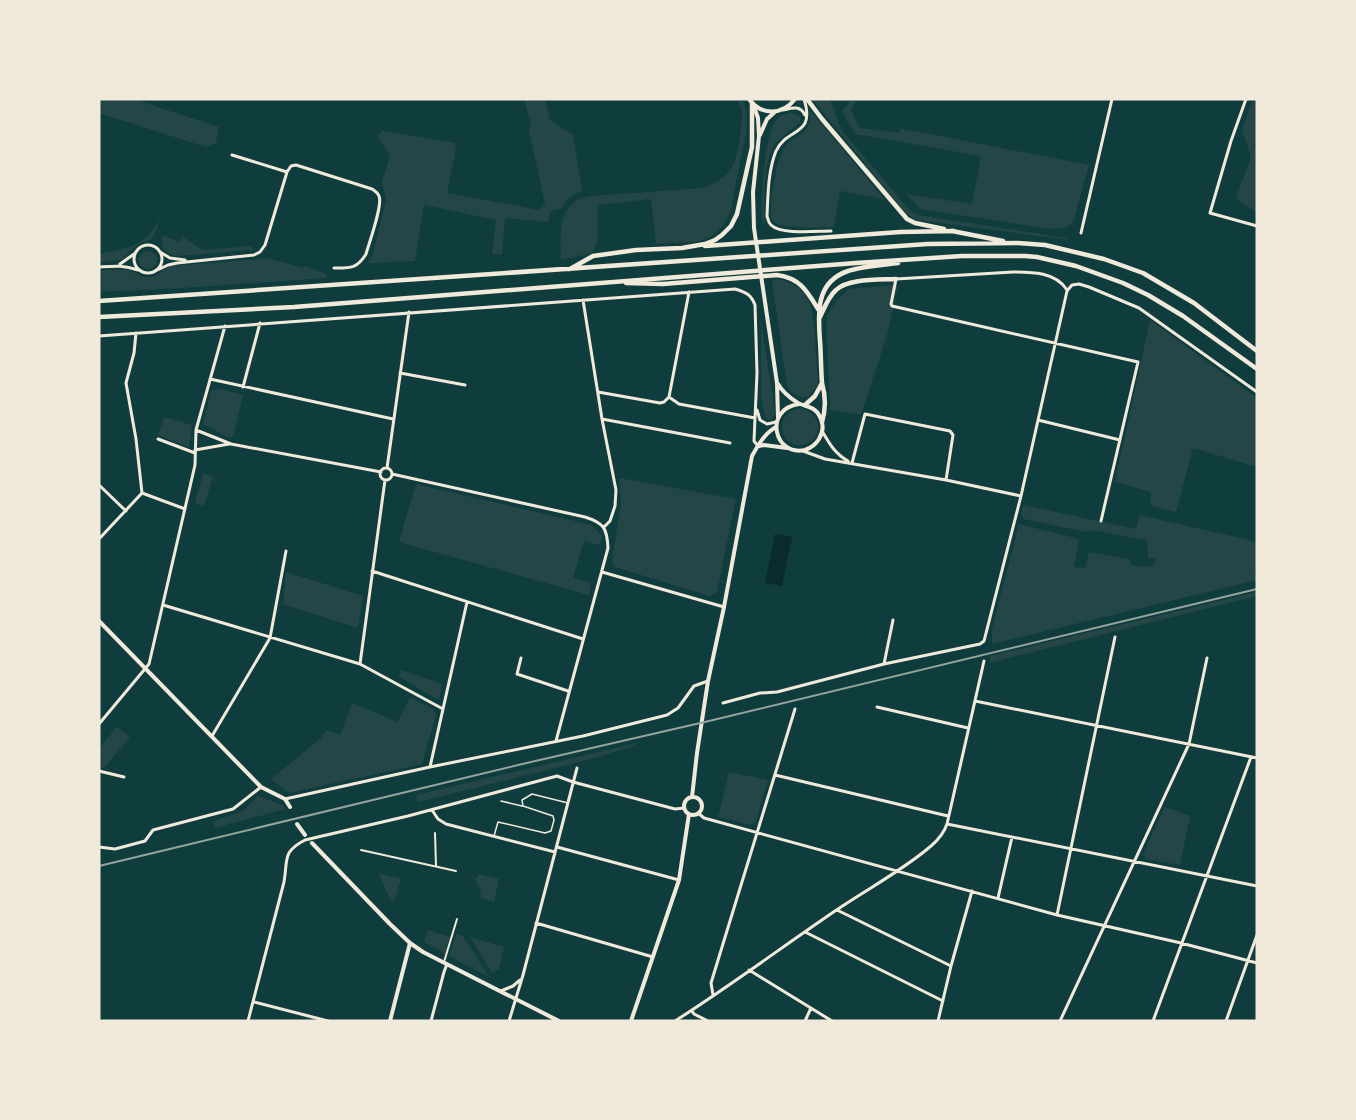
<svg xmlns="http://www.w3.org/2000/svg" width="1356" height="1120" font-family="'Golos Text',sans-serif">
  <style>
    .green { fill: #244646 }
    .water { fill: #0a2a2b }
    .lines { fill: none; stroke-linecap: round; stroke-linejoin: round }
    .service { stroke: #f1e9da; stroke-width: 1.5 }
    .pedestrian { stroke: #f1e9da; stroke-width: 2 }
    .minor { stroke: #f1e9da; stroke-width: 3 }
    .tertiary { stroke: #f1e9da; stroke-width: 4 }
    .secondary { stroke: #f1e9da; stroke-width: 4 }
    .trunk { stroke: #f1e9da; stroke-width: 4.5 }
    .rail { stroke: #97a49c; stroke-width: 2 }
  </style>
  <rect width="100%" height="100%" fill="#0f3d3e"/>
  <path class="green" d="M99 99H133L219 127 216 143 206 147 99 113Z
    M524 99H545L550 120 573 135 582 190 567 200 561 209 551 211 548 222 505 218 502 254 492 255 496 220 424 205 415 261 368 263 373 254 386 200 382 182 390 156 377 135 383 131 455 143 456 148 447 193 539 210 545 204 529 131 531 125Z
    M736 99H743L747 116 746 132 730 213C712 250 690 240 656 244L651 199 597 205 598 240 592 253 561 260C560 233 557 201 591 196L703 188C713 184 724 179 731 169 737 161 743 123 742 112 742 107 739 103 736 99Z
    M812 99H830L839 124 844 133 900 199 910 210 918 215 1047 235 1065 238 1069 240 917 220 908 215 902 209Z
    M851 99H855V103L851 109 859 128 899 133 900 129 920 132 1089 165 1073 222 1065 228 1050 229 920 209 906 194 972 204 981 156 856 134 846 119 842 110 847 106Z
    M1252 101 1257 104V213L1236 198 1251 157 1242 130Z
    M810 110 884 199 840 191 834 227C818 227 781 231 771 219 770 203 775 164 783 150 794 132 813 137 810 110Z
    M788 113C793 113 796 113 800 118V122C792 130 782 135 775 144 762 163 764 205 765 228 765 227 762 221 762 219 760 201 765 134 776 120 779 116 783 115 788 113Z
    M160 219 154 235 150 240 138 244 121 260 99 263V254C116 251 136 248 149 235 153 230 156 224 160 219Z
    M162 235 180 242 182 236 201 249 205 250 251 246 253 250 175 256C164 252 160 247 162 235Z
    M139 260a9 9 0 1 1 18 0a9 9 0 1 1-18 0Z
    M267 258 303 268 305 266 326 274V278L182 288 99 292V271C108 270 118 268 128 270 135 272 141 278 150 277 158 277 163 269 171 266L249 260Z
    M777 279C812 287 812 307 815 337 816 353 817 369 818 385L808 397C797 398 792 394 787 385L772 280Z
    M894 285 898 286 886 338 861 415 830 410 827 342V316L834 304 848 289Z
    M1150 320 1257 398V467L1193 448 1176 512 1151 506V492L1115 482Z
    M761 321 775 413 773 418 771 420 765 418 761 395Z
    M221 389 243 395 233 437H227L203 424 211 391Z
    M782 427a18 18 0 1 1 36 0a18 18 0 1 1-36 0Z
    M164 417 192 425 189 447 158 435Z
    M203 474 213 476 204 506 195 503Z
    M619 478 736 499 717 592 709 596 615 567 612 561 621 503Z
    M416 484 592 525 602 536 600 545 584 541 573 578 591 583 589 595 399 542Z
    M1023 505 1136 529 1140 515 1257 542V570L1255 571 1257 580 992 644V629L1019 524 1079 539 1074 567 1085 568 1089 552 1130 559 1131 565 1152 567 1157 559 1148 557 1147 540 1092 530 1086 532 1024 519 1021 515Z
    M286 572 363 596 358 628 283 604Z
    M1257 592V596L989 663 990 656Z
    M401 670 442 684 439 700 399 677Z
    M410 697 433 709 436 715 422 764 289 793 271 779 321 738 326 730 340 735 352 703 398 722Z
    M117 727 130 737 104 768 99 767V749Z
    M641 742 627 748 595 758 418 802 416 795Z
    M729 772 768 780 756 821 751 825 718 817Z
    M258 796 282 805 285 809 215 828 214 821 243 811Z
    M1165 807 1190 816 1180 865 1145 859 1143 854Z
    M378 873 401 879 395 899 392 900 389 897Z
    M479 874 499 879 494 902 481 898 480 888 475 880Z
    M428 930 450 937 445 954 424 942Z
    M456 934 463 936 489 977 449 956Z
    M470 937 504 947 499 969 492 973Z"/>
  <path class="water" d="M775 534 792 537 782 586 765 583Z"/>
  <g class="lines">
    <path class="service" d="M501 801 522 806
      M494 836 498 822 545 833 551 831 554 820 553 816 523 806 522 800 532 794 568 803"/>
    <path class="pedestrian" d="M435 833 436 866
      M361 850 456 871
      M444 962 457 919"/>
    <path class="minor" d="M804 99C816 137 787 127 776 151 768 171 768 194 767 216 768 219 768 222 771 225 781 235 817 231 831 231
      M1246 99 1231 141 1210 213 1257 226
      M783 110C792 108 800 105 805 115
      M232 155 287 172
      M1081 233 1112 99
      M134 259a14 14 0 1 1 28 0a14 14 0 1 1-28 0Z
      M160 252 170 258 185 260
      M120 264 134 254
      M99 267C115 266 123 265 138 270
      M153 272 168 265 177 263 254 255 260 252 265 245 287 172 291 166 296 165 372 189C375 191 377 192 379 196 383 205 369 243 366 254 357 269 350 268 334 268
      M1067 290C1056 272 1032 272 1013 272L896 279 891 304 892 306 1138 362 1101 521
      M583 300 602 419 616 490 615 506 610 521 604 527
      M136 333 134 353 126 383 136 439 142 493
      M99 336 735 289C745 292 751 294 755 305L757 373 754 441 758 446
      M400 373 465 385
      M210 379 393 419
      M243 387 260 323
      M598 392 660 403 664 402 669 397 689 292
      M669 397 679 404 755 418
      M757 410 760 420 767 424 776 422
      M602 419 730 443
      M1038 420 1120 440
      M196 430 231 444 381 472
      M822 431C829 443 835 454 848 461
      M158 439 195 453
      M195 450 229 444
      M803 451 825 459 946 480 1021 496
      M852 463 865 414 950 431 953 435 946 480
      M387 468 409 312
      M380 474a6 6 0 1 1 12 0a6 6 0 1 1-12 0Z
      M392 474 585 517C604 523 607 528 608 548L556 741
      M99 485 126 511
      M99 539 142 493 185 509
      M372 571 583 639
      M602 572 724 607
      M163 605 360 664 443 709
      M521 658 517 674 568 691
      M360 664 385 480
      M884 664 893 620
      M975 701 1257 758
      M723 703 760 693 777 692 884 664 980 644 984 641 1021 496 1067 291 1072 285 1079 284 1089 287 1139 308 1257 392
      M877 707 968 728
      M99 724 149 664 195 465 196 430 225 326
      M212 736 270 638 286 551
      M430 767 467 602
      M99 771 124 777
      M775 775 948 816
      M285 799 430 767 583 736 667 715 678 708 694 686 708 681
      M432 810 438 819 446 824 555 852
      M698 813 704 818 1057 915 1181 943 1257 963
      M947 824 1257 886
      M99 847 115 849 145 841 153 830 233 809 261 787
      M557 847 679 880
      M998 898 1012 837
      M837 910 951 966
      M1057 915 1115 637
      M536 923 653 957
      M805 932 943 1001
      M749 970 832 1021
      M501 991 513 986 520 980
      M713 995 711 983 795 709
      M254 1002 328 1021
      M692 1011 694 1014 708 1021
      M248 1021 284 882C288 859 282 852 305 840L408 816 557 776 573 782 675 809 684 808
      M431 1021 444 972 447 964
      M509 1021 523 975 577 768
      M675 1021C730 986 782 947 835 911 867 889 902 871 931 846 938 840 944 833 947 824L984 661
      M805 1021 811 1008
      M938 1021 951 966 972 891
      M1060 1021 1189 744 1207 658
      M1153 1021 1251 757
      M1226 1021 1257 935"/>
    <path class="tertiary" d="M759 446 764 445 787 448
      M99 621 261 787 285 799 290 807
      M692 797 697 753 708 681 724 607 752 456C758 445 765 433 776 427
      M684 806a9 9 0 1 1 18 0a9 9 0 1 1-18 0Z
      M297 824 305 835
      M312 843 390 924 410 943 423 952 559 1021
      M390 1021 410 943
      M631 1021 679 880 689 814"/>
    <path class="secondary" d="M749 99C761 116 783 115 795 99
      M753 104 758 118 759 136 753 192 754 228 777 383 778 418
      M760 135 767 119 775 112
      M778 384C782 391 790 398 798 403 806 407 815 406 820 417 824 424 823 432 819 439 816 444 811 448 805 450 774 457 763 409 799 404"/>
    <path class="trunk" d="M807 99 822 119 907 219 915 223 944 229
      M952 231 1003 241
      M705 246 900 232 954 231
      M570 269 593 256 636 250 682 248 705 244 715 240 722 235 731 226 737 214 752 147V103
      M626 283 663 284 777 275C800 278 807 291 818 309
      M99 301 928 244 1018 243 1045 245 1104 259 1143 273 1194 303 1257 351
      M99 317 294 307 856 263 962 256H1025L1037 257 1076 266 1123 283 1148 295 1183 316 1257 369
      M819 319C824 309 828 297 836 290 848 278 880 280 896 279
      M805 405 815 396 822 383
      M822 422C826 409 826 397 822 383 821 369 821 355 820 341 818 314 815 282 848 271 863 266 883 265 898 263"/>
    <path class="rail" d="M99 866 518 765 709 721 1257 589"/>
  </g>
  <rect width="1356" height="1120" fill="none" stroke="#f1e9da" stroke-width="201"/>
</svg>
